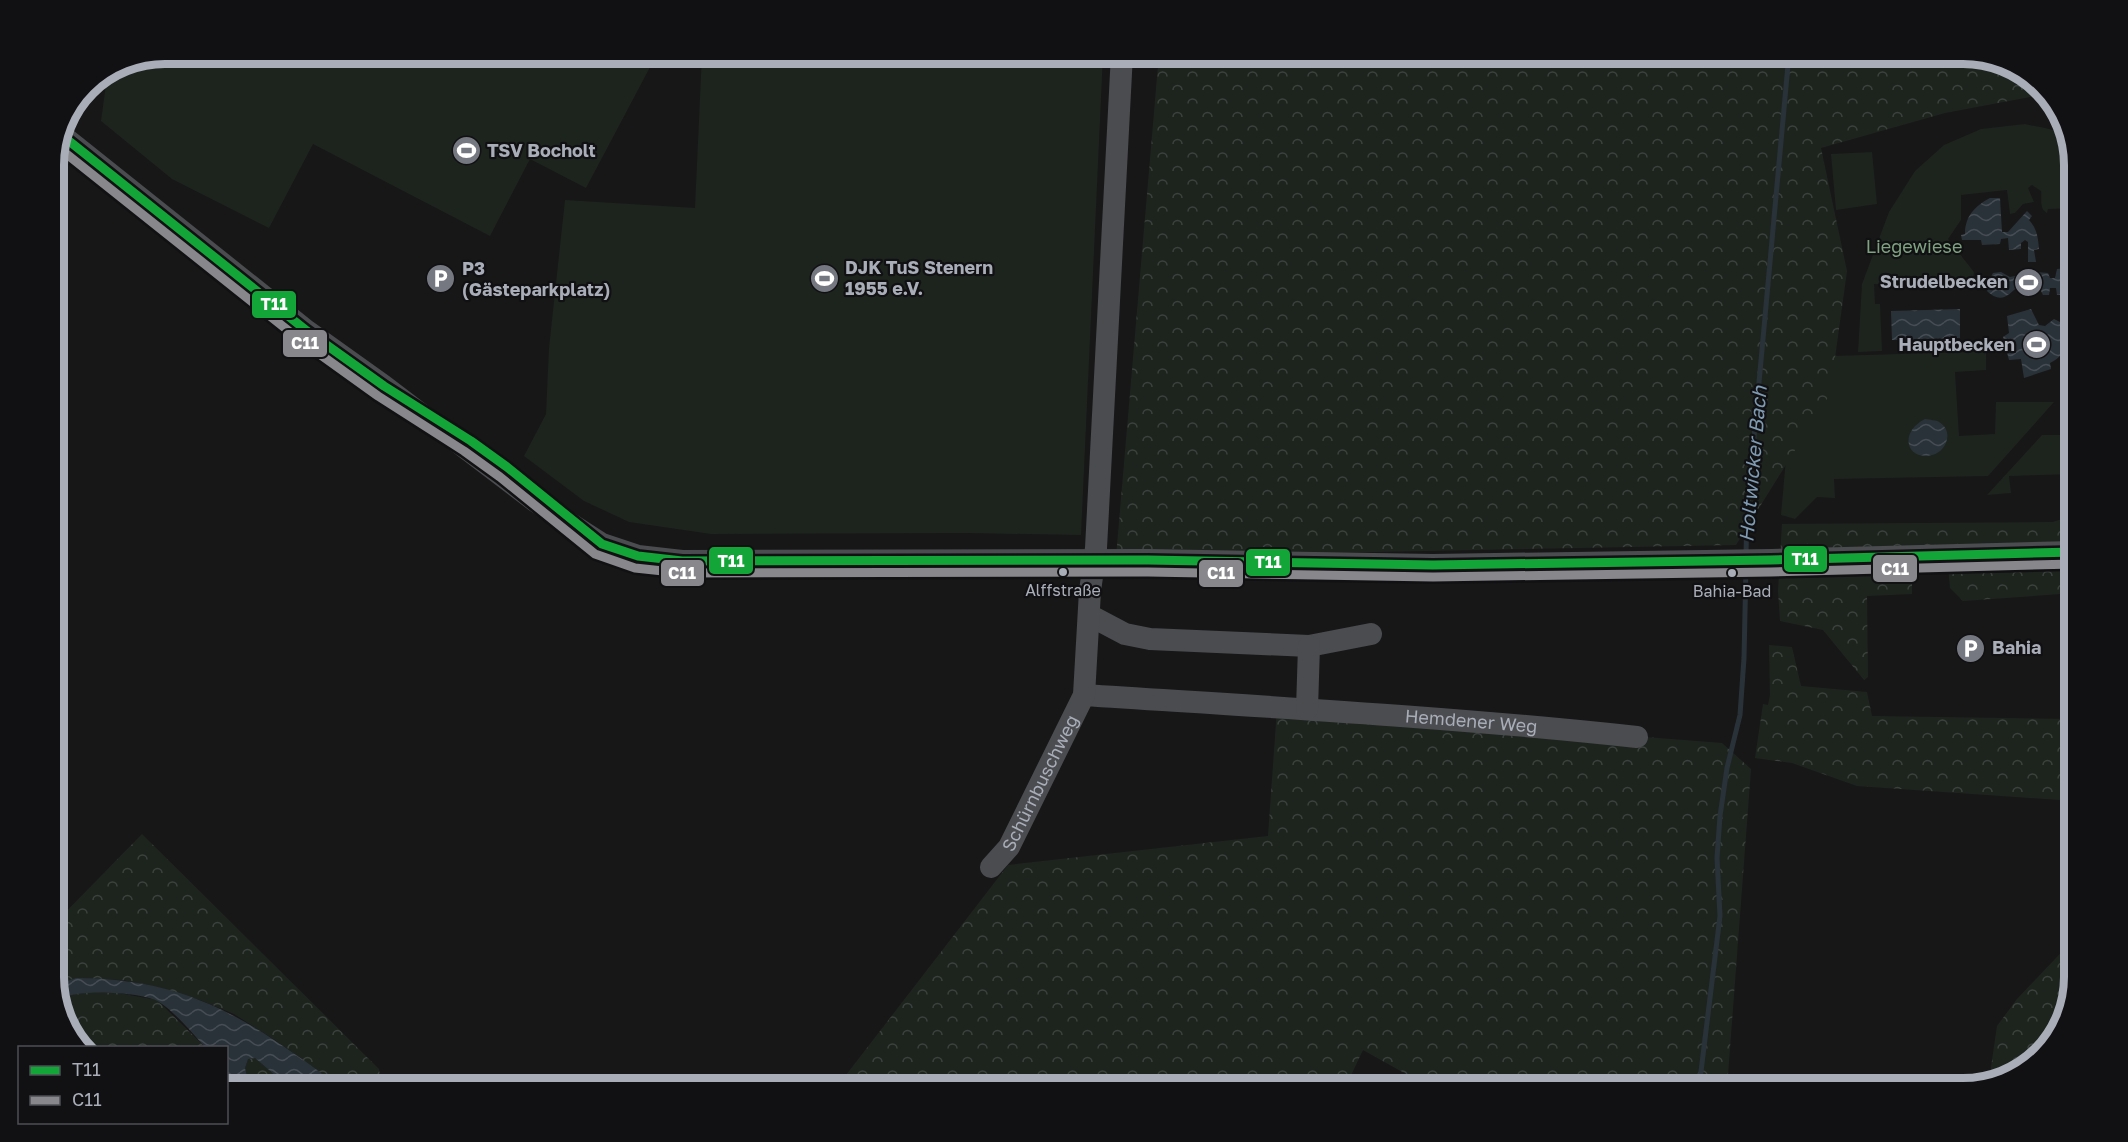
<svg xmlns="http://www.w3.org/2000/svg" width="2128" height="1142" font-family="'Golos Text',sans-serif">
  <style>
    .green { fill: #1d241e }
    .forest { fill: url(#forest-crowns) }
    .water { fill: url(#water-waves) }
    .lines { fill: none; stroke-linecap: round; stroke-linejoin: round }
    .stream { stroke: #2a3239; stroke-width: 5 }
    .minor { stroke: #4b4c50; stroke-width: 22 }
    .bus-1-casing { stroke: #111113; stroke-width: 14 }
    .bus-2-casing { stroke: #111113; stroke-width: 14 }
    .bus-1 { stroke: #13a538; stroke-width: 9 }
    .bus-2 { stroke: #87878c; stroke-width: 9 }
    .bus-dot { fill: #a8adb8; stroke: #111113; stroke-width: 2 }
    .labels { text-anchor: middle; stroke-width: 4.5; stroke-linejoin: round; paint-order: stroke }
    .bus-label { font-size: 16px; fill: #a8adb8; stroke: #111113 }
    .poi-label { font-size: 18px; font-weight: bold; fill: #a8adb8; stroke: #111113; text-anchor: start }
    .park-label { font-size: 18px; fill: #7fa381; stroke: #111113 }
    .street-label { font-size: 18px; fill: #a8adb8; stroke: #111113 }
    .water-label { font-size: 20px; font-style: italic; fill: #7f9bb3; stroke: #111113 }
    .rim { fill: none; stroke: #a8adb8; stroke-width: 8 }
    .line-badge { stroke: #111113; stroke-width: 2 }
    .badge-label { font-size: 16px; text-anchor: middle; font-weight: bold; fill: #fff }
  </style>
  <defs>
    <pattern id="forest-crowns" width="20" height="18" patternUnits="userSpaceOnUse" patternTransform="scale(1.5)"><rect width="20" height="18" fill="#1d241e"/><path d="M2 6a3 3 0 1 1 6 0M12 15a3 3 0 1 1 6 0" fill="none" stroke="#3b413d"/></pattern>
    <pattern id="water-waves" width="16" height="10" patternUnits="userSpaceOnUse" patternTransform="scale(1.5)"><rect width="16" height="10" fill="#2a3239"/><path d="M0 5q4-4 8 0t8 0" fill="none" stroke="#464d54"/></pattern>
  </defs>
  <rect width="100%" height="100%" fill="#171717"/>
  <path class="green" d="M166 54H657L586 188 530 159 490 236 313 144 269 228 172 179 101 121 107 77 105 75 123 62Z
    M702 54H1103L1081 535 967 533 711 534 629 522 584 501 524 456 546 414 549 348 565 200 695 208Z
    M2025 124C2036 127 2052 128 2062 134 2079 145 2074 190 2074 208L2048 209 2047 213C2039 209 2042 199 2041 191L2032 185 2028 188 2034 202 2023 204 2015 213 2010 214 2007 190 1961 195V220L1948 239 1974 272 1972 284H1874L1875 304H1880L1882 351 1858 352 1862 284 1889 212 1915 171 1944 145 1981 129Z
    M1872 152 1877 204 1836 210 1831 154Z
    M1986 347V370L1955 372 1959 436 1995 434 1996 402H2054L1988 476 1834 479 1835 498 1817 497 1795 519 1781 515 1795 357 1972 352 1974 348Z
    M2042 435H2074V474L2009 476 2011 493 1987 495Z"/>
  <path class="forest" d="M1159 54H1962L2012 66 2055 104 2057 108 2035 96 1945 113 1821 148 1847 271 1830 394 1736 545 1116 557Z
    M2074 515V593L1963 601 1950 588 1948 565 1912 566V594L1867 596 1868 677 1864 680 1823 630 1780 621 1778 591 1782 524 2053 522Z
    M1769 645 1792 647 1801 686 1867 692 1872 716 2074 719V801L1857 786 1792 763 1755 758 1763 704 1768 705 1770 695Z
    M1277 709 1722 743 1751 769 1727 1088H1431L1363 1050 1345 1088H836L1008 865 1268 836Z
    M142 834 379 1069 382 1088H336L316 1069 275 1040 234 1014 200 1000 149 985 122 980 76 978 55 985 54 924Z
    M2074 939V976L2062 1026 2018 1073 1989 1081 1997 1026 2017 999Z
    M91 992 118 993 157 1000 205 1047H83L73 1039 60 1000 65 996Z
    M255 1058 290 1088H250L245 1068 248 1059Z"/>
  <path class="water" d="M1990 198H2000L2002 232H2008L2027 211 2032 216 2029 220C2037 229 2038 237 2039 249L2034 250 2036 262H2028V242L2025 240 2021 243V249L2009 250 2008 238 2001 239 2000 244 1982 245 1981 240H1962L1961 235 1965 234C1965 216 1975 206 1990 198Z
    M2069 268 2071 287 2066 288 2062 295H2057L2056 288H2050L2049 295H2043L2041 291H2026V285H2019C2008 296 2001 304 1987 291L1986 286 1993 273 2001 272 2010 277 2020 275 2025 269 2036 272 2048 273 2050 278H2055L2057 269Z
    M1960 309V338L1892 340 1891 311Z
    M2031 309 2039 325 2045 326 2054 319 2064 324 2070 315H2074V329L2067 330 2062 337 2066 341C2066 351 2059 359 2050 363L2051 369 2024 378 2021 359 2009 360 2003 337 2009 333 2007 316Z
    M1925 419C1929 420 1936 420 1939 422 1954 431 1947 451 1932 455 1907 461 1898 433 1925 419Z
    M76 978C158 978 219 1001 286 1048 303 1060 322 1071 336 1088H290L255 1058 248 1059 245 1068 250 1088H227L226 1048 205 1047C192 1033 175 1012 159 1002 144 992 73 988 60 1000L55 985Z"/>
  <g class="lines">
    <path class="stream" d="M1746 554 1747 514 1789 54
      M1699 1088 1720 916 1717 858 1720 816 1727 768 1740 715 1744 658 1746 567"/>
    <g class="minor">
      <path d="M64 137 307 331 384 386 535 501 602 544 638 556 682 561 1148 560 1433 565 1771 560 2074 552"/>
      <path d="M1089 615 1125 634 1150 639 1309 646 1371 634"/>
      <path id="s1" d="M1084 695C1268 707 1453 717 1637 737"/>
      <path d="M1307 709 1309 646"/>
      <path id="s2" d="M991 867 1009 847 1084 695 1090 591 1096 548 1122 54"/>
    </g>
    <defs>
      <path id="bus-1" d="M64 137 307 331 384 386 471 441 507 467 602 544 638 556 682 561 1148 560 1433 565 1771 560 2074 552"/>
      <path id="bus-2" d="M59 148 300 340 378 396 464 451 500 477 595 554 635 568 682 573 1148 572 1433 577 1771 572 2074 564"/>
    </defs>
    <use href="#bus-1" class="bus-1-casing"/>
    <use href="#bus-2" class="bus-2-casing"/>
    <use href="#bus-1" class="bus-1"/>
    <use href="#bus-2" class="bus-2"/>
  </g>
  <defs>
    <symbol id="stadium-disc" viewBox="-11 -11 22 22"><circle r="9.5" fill="#757880" stroke="#111113"/><path d="M0-5a6.5 5 0 1 0 0 10a6.5 5 0 1 0 0-10ZM-3.5-1.8h7v3.6h-7Z" fill="#fff"/></symbol>
    <symbol id="parking-disc" viewBox="-11 -11 22 22"><circle r="9.5" fill="#757880" stroke="#111113"/><path d="M-3.5-5.5H1a3.5 3.5 0 0 1 0 7H-1V5.5H-3.5ZM-1-3.4V-.6H.8a1.4 1.4 0 0 0 0-2.8Z" fill="#fff"/></symbol>
  </defs>
  <g fill-rule="evenodd">
    <use href="#stadium-disc" x="450" y="134" width="33" height="33"/>
    <use href="#stadium-disc" x="808" y="262" width="33" height="33"/>
    <use href="#parking-disc" x="424" y="262" width="33" height="33"/>
    <use href="#stadium-disc" x="2012" y="266" width="33" height="33"/>
    <use href="#stadium-disc" x="2020" y="328" width="33" height="33"/>
    <use href="#parking-disc" x="1954" y="632" width="33" height="33"/>
  </g>
  <g class="bus-dot">
    <circle cx="1063" cy="572" r="5"/>
    <circle cx="1732" cy="573" r="5"/>
  </g>
  <g class="labels">
    <g class="bus-label">
      <text x="1063" y="596">Alffstraße</text>
      <text x="1732" y="597">Bahia-Bad</text>
    </g>
    <g class="poi-label">
      <text x="487" y="157">TSV Bocholt</text>
      <text x="845" y="274">DJK TuS Stenern<tspan x="845" dy="21">1955 e.V.</tspan></text>
      <text x="462" y="275">P3<tspan x="462" dy="21">(Gästeparkplatz)</tspan></text>
      <text x="2008" y="288" text-anchor="end">Strudelbecken</text>
      <text x="2015" y="351" text-anchor="end">Hauptbecken</text>
      <text x="1992" y="654">Bahia</text>
    </g>
    <g class="park-label">
      <text x="1914" y="253">Liegewiese</text>
    </g>
    <g class="street-label">
      <text dy="6" stroke="none"><textPath href="#s1" startOffset="388">Hemdener Weg</textPath></text>
      <text dy="6" stroke="none"><textPath href="#s2" startOffset="98">Schürnbuschweg</textPath></text>
    </g>
    <g class="water-label">
      <text transform="translate(1753 464) rotate(-85)" y="7">Holtwicker Bach</text>
    </g>
  </g>
  <path d="M0 0H2128V1142H0ZM165 64H1963A101 101 0 0 1 2064 165V977A101 101 0 0 1 1963 1078H165A101 101 0 0 1 64 977V165A101 101 0 0 1 165 64Z" fill="#111113" fill-rule="evenodd"/>
  <path class="rim" d="M165 64H1963A101 101 0 0 1 2064 165V977A101 101 0 0 1 1963 1078H165A101 101 0 0 1 64 977V165A101 101 0 0 1 165 64Z"/>
  <g class="line-badge">
    <rect x="251" y="290" width="46" height="29" rx="6" fill="#13a538"/>
    <rect x="282" y="329" width="46" height="29" rx="6" fill="#87878c"/>
    <rect x="1783" y="545" width="45" height="28" rx="6" fill="#13a538"/>
    <rect x="708" y="546" width="46" height="29" rx="6" fill="#13a538"/>
    <rect x="1245" y="548" width="46" height="29" rx="6" fill="#13a538"/>
    <rect x="1872" y="554" width="46" height="29" rx="6" fill="#87878c"/>
    <rect x="660" y="559" width="45" height="28" rx="6" fill="#87878c"/>
    <rect x="1198" y="559" width="46" height="29" rx="6" fill="#87878c"/>
  </g>
  <g class="badge-label">
    <text x="274" y="310">T11</text>
    <text x="305" y="349">C11</text>
    <text x="1805" y="565">T11</text>
    <text x="731" y="567">T11</text>
    <text x="1268" y="568">T11</text>
    <text x="1895" y="575">C11</text>
    <text x="682" y="579">C11</text>
    <text x="1221" y="579">C11</text>
  </g>
  <rect x="18" y="1046" width="210" height="78" fill="#111113" stroke="#4d4f55" stroke-width="1.5"/>
  <rect x="30" y="1066" width="30" height="9" fill="#13a538" stroke="#4d4f55" stroke-width="1.5"/>
  <text x="72" y="1076" font-size="18" fill="#a8adb8">T11</text>
  <rect x="30" y="1096" width="30" height="9" fill="#87878c" stroke="#4d4f55" stroke-width="1.5"/>
  <text x="72" y="1106" font-size="18" fill="#a8adb8">C11</text>
</svg>
